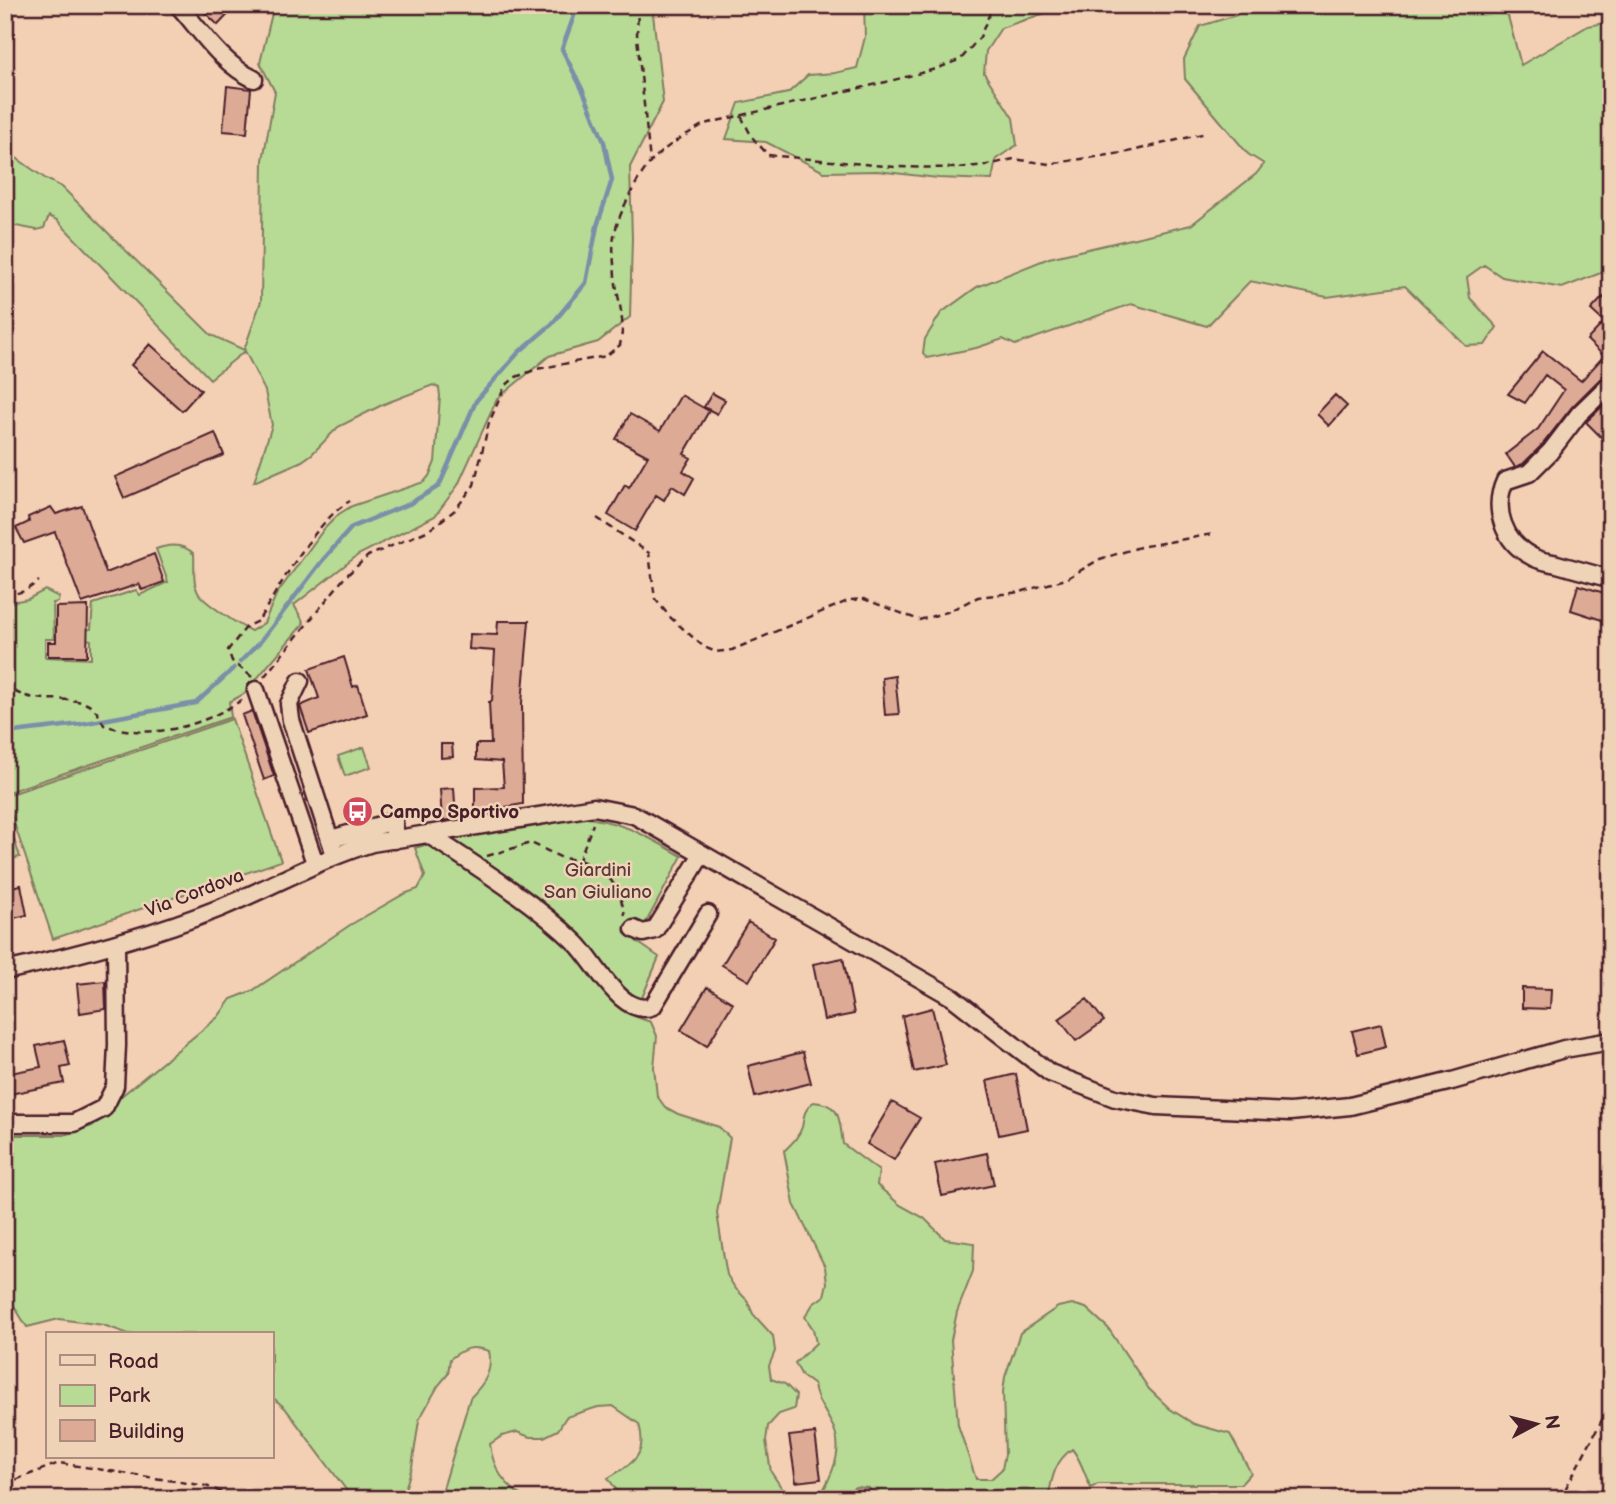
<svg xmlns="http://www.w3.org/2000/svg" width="1616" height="1504" font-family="'Balsamiq Sans',sans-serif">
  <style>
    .green { fill: #b7db95; stroke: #807d60; stroke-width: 2 }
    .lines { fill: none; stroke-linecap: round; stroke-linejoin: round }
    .stream { stroke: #7a8fa8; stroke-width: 4.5 }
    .building { fill: #ddaa96; stroke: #4a1f2b; stroke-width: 2 }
    .minor-casing { stroke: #4a1f2b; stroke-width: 21 }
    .path { stroke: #4a1f2b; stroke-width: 2.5; stroke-dasharray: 7 5; stroke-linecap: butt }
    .minor { stroke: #efd3b6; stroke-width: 16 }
    .labels { text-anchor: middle; stroke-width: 5; stroke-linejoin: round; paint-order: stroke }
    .poi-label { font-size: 19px; font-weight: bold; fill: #4a1f2b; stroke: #efd3b6; text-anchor: start }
    .park-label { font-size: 19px; fill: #5a3b3b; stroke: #efd3b6 }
    .street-label { font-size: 19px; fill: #4a1f2b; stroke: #efd3b6 }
  </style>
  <rect width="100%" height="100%" fill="#f3d0b4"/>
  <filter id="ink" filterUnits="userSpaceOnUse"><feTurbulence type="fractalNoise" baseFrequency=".0143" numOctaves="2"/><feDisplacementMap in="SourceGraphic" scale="14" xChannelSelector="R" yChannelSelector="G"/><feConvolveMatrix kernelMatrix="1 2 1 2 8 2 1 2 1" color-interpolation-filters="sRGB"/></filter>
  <g filter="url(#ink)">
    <path class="green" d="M274 5H652L663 102 630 167 632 238 630 317 598 342 549 356 497 399 458 485 435 516 358 555 294 605 304 623 244 694 229 702 231 717 5 793V603L28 599 45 590 59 597 58 602 53 603 54 639H45V657L91 659V640L86 639 85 630 91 629 93 604 136 590 140 595 168 582 156 549C169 544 183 543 194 554 195 565 192 584 199 594 205 603 240 626 251 631L264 623 276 595 324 529 339 514 352 506 424 482 429 476 435 462 440 396 439 388 433 385 384 404 338 427 312 454 302 461 254 482 272 425 265 391 245 351 210 379 57 220 49 216 44 228 37 230 5 224V150L46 179 62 187 211 335 244 350 261 301 263 160 275 92 260 63Z
      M864 5H1069L1001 28 986 51 984 73 1013 118 1017 145 996 159 992 180 938 178 877 171 824 172 766 142 726 139 739 103 788 93 808 75 835 73 857 68 865 37Z
      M1240 5H1505L1521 65 1588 26 1609 22 1593 5H1611V269L1562 288 1502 277 1484 265 1467 277 1470 298 1497 327 1485 345 1466 346 1405 286 1327 297 1250 281 1207 326 1131 304 1015 345 1003 339 976 348 927 358 923 353 925 339 941 313 977 287 1049 258 1191 225 1256 174 1264 164 1248 154 1185 79 1184 59 1200 26 1237 15Z
      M232 719 281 861 53 939 5 796Z
      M364 747 371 767 345 776 338 756Z
      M5 813 20 857 5 860Z
      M578 817C623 821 644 835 682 856L636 941 659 957 639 1005 602 969 442 841Z
      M431 843 574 946C604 981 601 1008 651 1022L657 1036 654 1067 657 1096 665 1107 678 1114 719 1127 730 1138 717 1213 724 1258 727 1275 735 1288 747 1300 753 1314 773 1336 775 1351 769 1366 771 1379 785 1384 796 1395 794 1409 779 1414 768 1426 766 1441 771 1472 789 1499H623L608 1478C633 1463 648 1456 639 1424L613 1406 598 1407 566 1417 558 1430 544 1437H530L517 1432 502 1436 490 1444C493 1470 504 1483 525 1499H440L470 1398C484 1384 493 1372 489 1351 472 1345 464 1348 450 1359L448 1374 438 1386 419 1420 412 1467 402 1499H353L285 1408 271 1396V1334H129L103 1325 59 1319 27 1327 11 1301 5 1297V1135H64L92 1126 103 1118 119 1098 218 1017 231 999 252 991 350 925 404 894 418 889 425 876 415 848Z
      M813 1102C842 1104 839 1119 843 1144L879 1171 877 1185 900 1205 924 1218 945 1239 974 1243 973 1271 957 1312 951 1340 958 1425 976 1479H991L1002 1469 1005 1454 1003 1392 1005 1377 1020 1333 1058 1307 1072 1304 1086 1308 1108 1328 1149 1389 1170 1409 1194 1424 1230 1434 1251 1473 1241 1484H1098L1091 1488C1084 1474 1082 1461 1072 1449 1054 1462 1052 1478 1048 1499H875L869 1488 855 1487 845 1495 830 1499 823 1491C835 1468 845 1445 830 1421 823 1407 816 1400 814 1385L802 1376 795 1363 816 1343 813 1329 805 1317 813 1304 824 1296 827 1283 825 1267 794 1204 784 1151C791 1144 799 1137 802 1127 805 1114 802 1114 813 1102Z"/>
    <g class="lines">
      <path class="stream" d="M240 662 261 641 322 561 352 527 409 504 439 486 476 401 519 352 552 324 586 283 597 226 612 180 604 142 584 93 562 49 575 13 576 5
        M5 733 81 724 196 703 234 668"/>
    </g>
    <path class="building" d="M197 5H237L218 25Z
      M227 86 251 89 247 133 223 131Z
      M1603 297 1611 305V373L1604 375 1572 407 1542 445 1523 464 1515 467 1506 454 1538 429 1564 390 1545 375 1525 403 1508 394 1543 351 1581 381 1604 356 1587 340 1604 322 1591 310Z
      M150 344 201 390 182 411 131 365Z
      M712 393 725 400 717 414 704 407Z
      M681 395 709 411 684 454 691 458 683 471 694 478 685 494 672 486 664 500 656 495 635 531 608 515 625 485 629 488 648 456 616 439 630 414 660 431Z
      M1335 395 1347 406 1329 426 1317 414Z
      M1610 399 1611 431 1603 439 1586 422Z
      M215 433 224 455 124 498 115 477Z
      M82 506 106 573 154 554 164 582 142 590 139 584 82 603 55 532 24 543 16 528 29 522 28 517 51 507 56 514Z
      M1578 585 1611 595V604L1605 621 1571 610Z
      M88 606 87 656H48V642H56V607Z
      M498 621H529L522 703 523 804 505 807V811L475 816V788L504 787 502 762 476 760V744H491L489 702 492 701 495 651 469 649 470 634 497 635Z
      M344 657 353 687 358 685 367 714 309 733 300 706 319 698 309 669Z
      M895 676 899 714 885 715 882 678Z
      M252 711 274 776 264 780 242 715Z
      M441 744H452L453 757 441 758Z
      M454 788 456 819 442 821 440 789Z
      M21 885 27 915 5 920V888Z
      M748 922 775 938 749 981 722 965Z
      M843 958 854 1014 824 1020 813 964Z
      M105 981 106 1009 80 1013 77 984Z
      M707 987 733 1003 707 1046 681 1030Z
      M1522 988 1551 989 1550 1009 1522 1008Z
      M1087 999 1104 1021 1076 1041 1059 1019Z
      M932 1008 946 1065 914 1072 902 1016Z
      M1381 1024 1386 1047 1358 1054 1352 1031Z
      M64 1040 70 1066 61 1068 64 1083 5 1095V1074L41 1067 36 1046Z
      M803 1052 811 1083 755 1097 748 1066Z
      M1016 1074 1027 1129 999 1135 987 1081Z
      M892 1102 920 1118 894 1160 867 1144Z
      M987 1153 994 1185 942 1196 935 1164Z
      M815 1433 821 1479 796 1482 789 1436Z"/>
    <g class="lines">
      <defs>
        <path id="minor" d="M178 5C201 31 222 64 254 79
          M1611 383 1579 414 1550 452 1529 473 1505 481C1492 509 1504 542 1531 556 1538 561 1549 562 1557 564 1575 569 1593 574 1611 579
          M300 681 289 704 291 720 335 855
          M256 690 315 863
          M429 835C478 867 534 902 576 943 595 961 622 1019 653 1006L708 914
          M331 839 394 821V840
          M634 929 643 933 655 930 702 854
          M5 971C78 955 151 936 220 908 272 887 319 859 372 843L594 807 634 815 645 821 952 997 1050 1073 1115 1098 1156 1106 1290 1112 1350 1106 1452 1081 1564 1049 1611 1041
          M5 1123H74L104 1108 115 1086 117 1045 116 943"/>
      </defs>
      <use href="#minor" class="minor-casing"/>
      <path class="path" d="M638 5 637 37 650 162
        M741 116 752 137 768 155 895 167 957 168 987 165 1014 159 1049 164 1128 152 1206 133
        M597 518 649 553 655 599 671 618 704 647 716 652 732 650 850 600 864 599 919 620 947 612 978 597 1020 592 1066 579 1100 559 1140 547 1213 534
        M5 596 25 591 39 581
        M252 677 232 661 228 650 247 626 258 621C281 585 314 522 350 501
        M264 677 345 577 368 556 429 530 455 510 474 485 489 423 505 386 516 377 537 369 606 356 620 345C626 317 618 304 615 276 614 261 611 243 616 228 621 210 638 176 651 162 665 146 686 135 704 124L886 82 936 69 961 59 980 37 993 5
        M5 684C32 711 75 689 95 710 99 714 101 720 104 725 151 741 204 726 243 699
        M487 856 531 843 562 858 579 860 593 824
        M579 860C610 872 618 884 625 915
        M5 1484 59 1463 206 1486 239 1499
        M1560 1499 1611 1403"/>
      <use href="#minor" class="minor"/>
    </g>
  </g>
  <defs>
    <symbol id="bus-disc" viewBox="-11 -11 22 22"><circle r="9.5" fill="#d1495b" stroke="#efd3b6"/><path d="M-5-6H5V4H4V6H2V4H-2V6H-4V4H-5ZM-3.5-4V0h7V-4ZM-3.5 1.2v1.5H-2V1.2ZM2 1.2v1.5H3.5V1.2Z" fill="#fff"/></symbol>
  </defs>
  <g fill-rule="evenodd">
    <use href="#bus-disc" x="340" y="794" width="35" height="35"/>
  </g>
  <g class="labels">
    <g class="poi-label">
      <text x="380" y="818">Campo Sportivo</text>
    </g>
    <g class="park-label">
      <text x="598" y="876">Giardini<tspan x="598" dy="22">San Giuliano</tspan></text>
    </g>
    <g class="street-label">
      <text transform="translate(194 892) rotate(-21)" y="7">Via Cordova</text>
    </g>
  </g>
  <rect width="1616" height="1504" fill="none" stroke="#efd3b6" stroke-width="28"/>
  <rect x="14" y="14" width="1588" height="1476" fill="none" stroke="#4a1f2b" stroke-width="2.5" filter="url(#ink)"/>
  <rect x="46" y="1332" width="228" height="126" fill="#efd3b6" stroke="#ad8b7e" stroke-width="2"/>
  <rect x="60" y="1355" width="35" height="10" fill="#efd3b6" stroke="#ad8b7e" stroke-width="2"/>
  <text x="108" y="1368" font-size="21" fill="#4a1f2b">Road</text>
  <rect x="60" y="1385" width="35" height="21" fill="#b7db95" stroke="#ad8b7e" stroke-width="2"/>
  <text x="108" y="1402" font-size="21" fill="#4a1f2b">Park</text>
  <rect x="60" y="1420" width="35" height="21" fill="#ddaa96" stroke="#ad8b7e" stroke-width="2"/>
  <text x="108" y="1438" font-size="21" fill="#4a1f2b">Building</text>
  <g transform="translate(1536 1424) rotate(83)" stroke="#efd3b6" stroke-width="5" paint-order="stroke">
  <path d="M0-5L12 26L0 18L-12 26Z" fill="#4a1f2b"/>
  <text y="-10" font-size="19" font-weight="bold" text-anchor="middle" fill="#4a1f2b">N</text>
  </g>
</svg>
